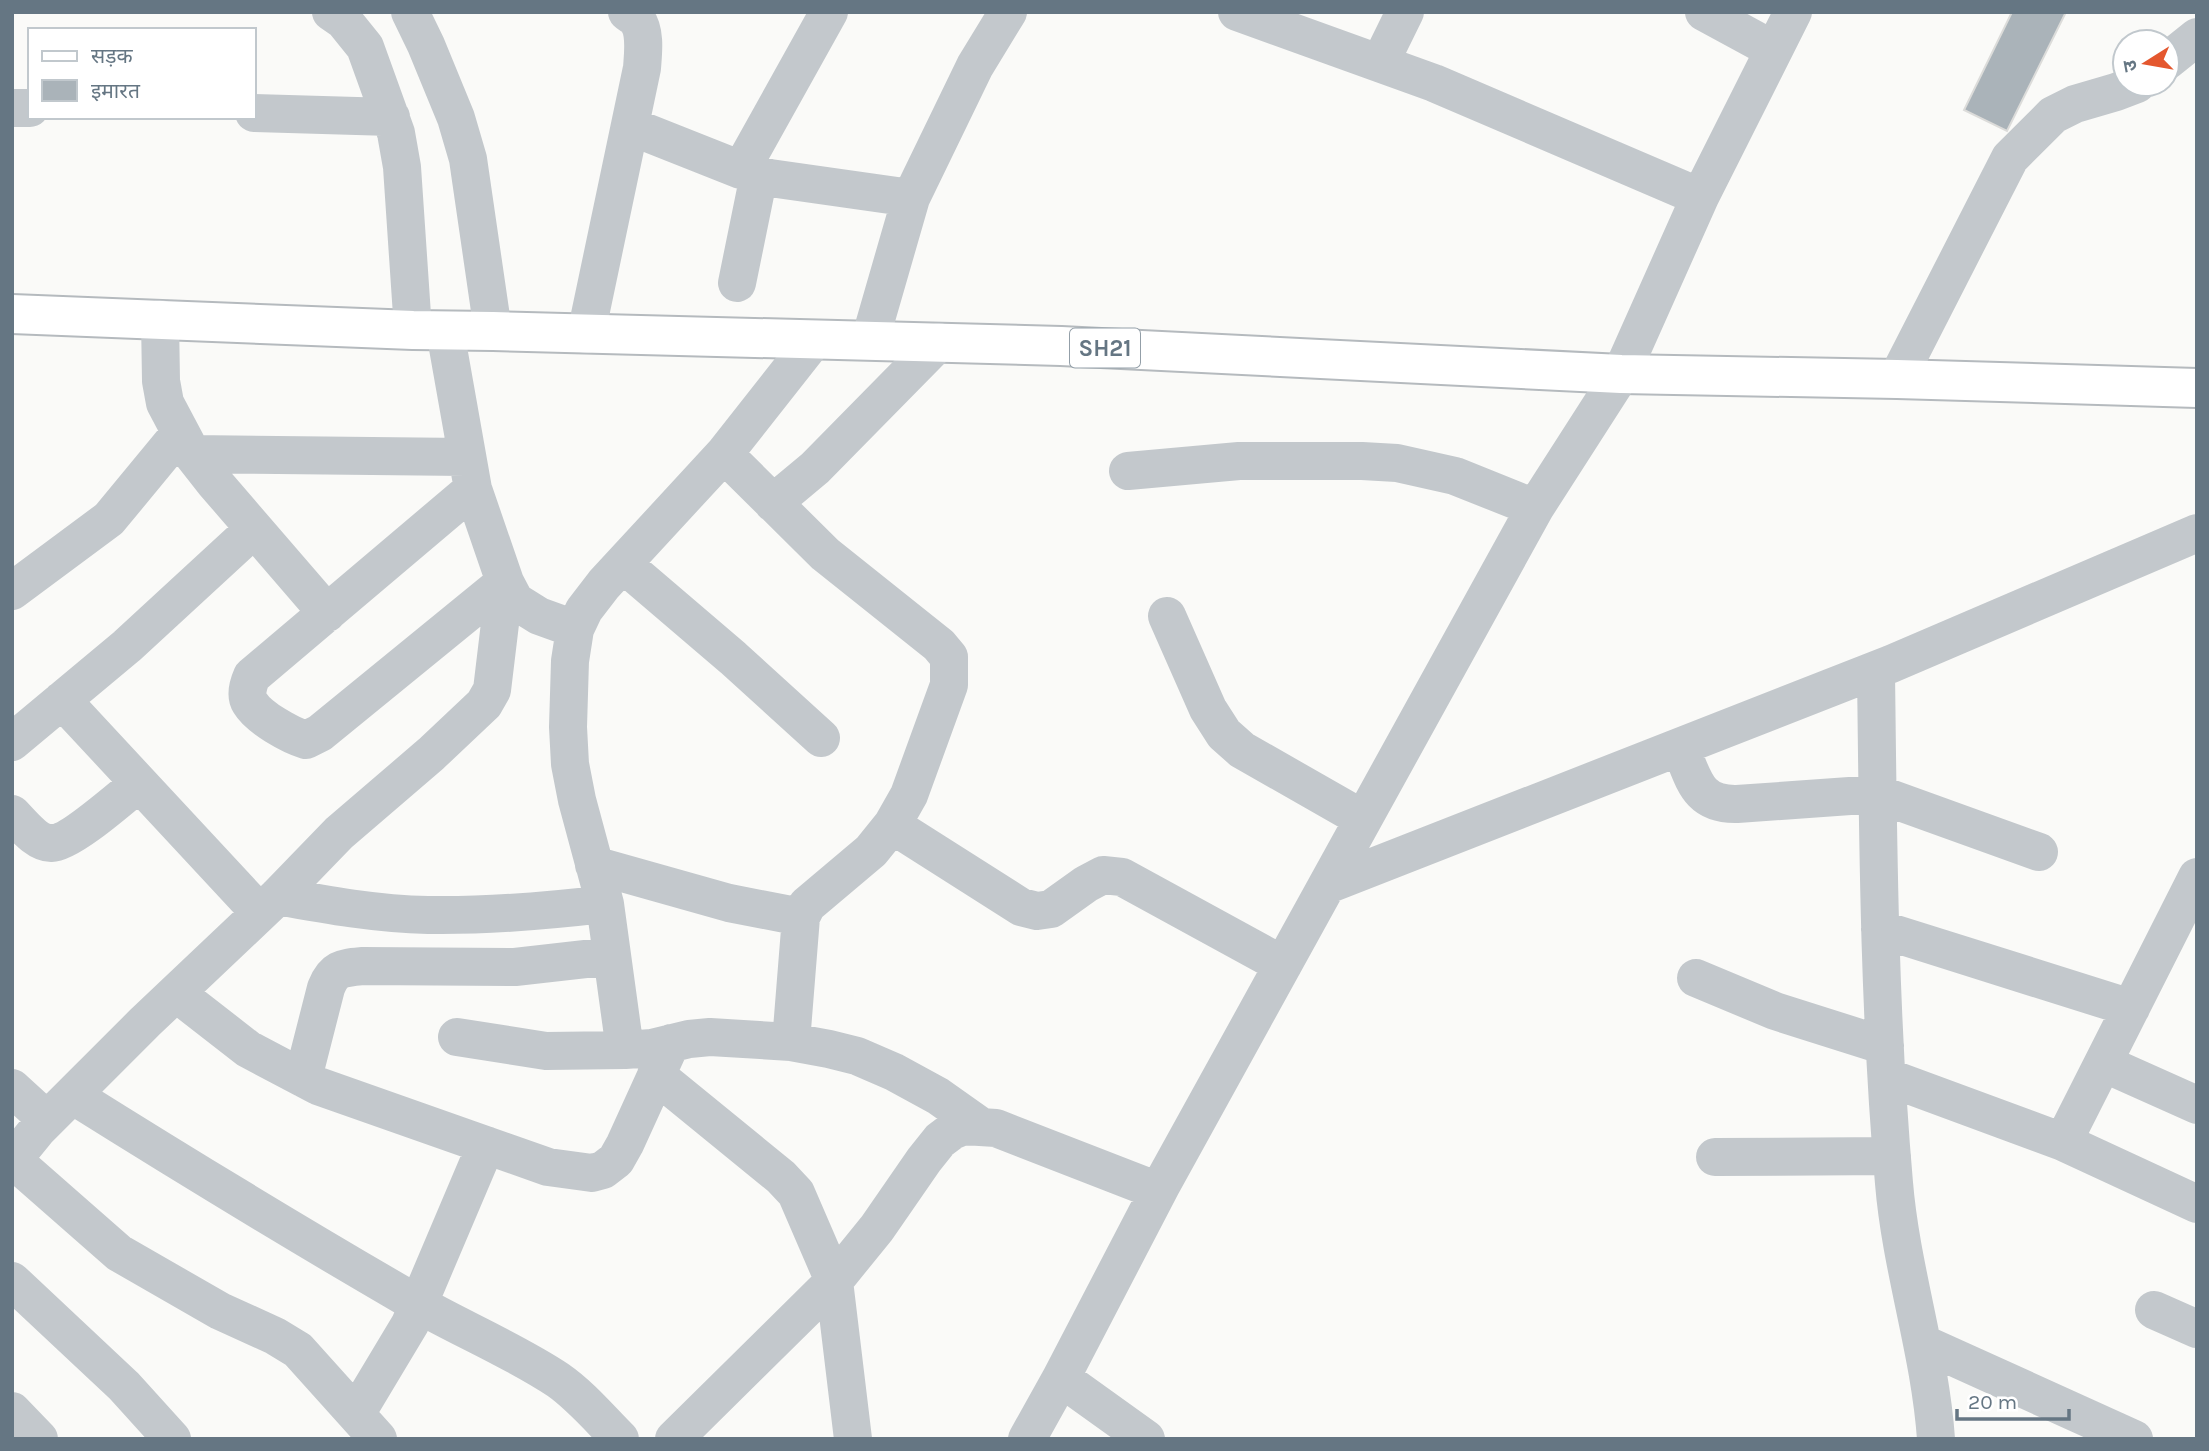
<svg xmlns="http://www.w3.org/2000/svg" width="2209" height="1451" font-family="Karla,'Noto Sans Devanagari',sans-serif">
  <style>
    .building { fill: #aab3b9; stroke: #dcdcda; stroke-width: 2 }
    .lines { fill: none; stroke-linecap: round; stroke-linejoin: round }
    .major-casing { stroke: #b5babe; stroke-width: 42 }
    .minor { stroke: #c3c8cc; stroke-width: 38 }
    .major { stroke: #fff; stroke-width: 38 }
    .labels { text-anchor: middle; stroke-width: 7; stroke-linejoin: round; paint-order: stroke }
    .shield { fill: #fff; stroke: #939fa8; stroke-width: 2 }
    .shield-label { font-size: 23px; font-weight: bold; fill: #657683 }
  </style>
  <rect width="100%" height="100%" fill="#fafaf8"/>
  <path class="building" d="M2012 12H2066L2007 131 1964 110Z"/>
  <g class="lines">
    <defs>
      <path id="major" d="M12 314 413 330 493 331 1061 346 1621 374 1897 379 2197 388"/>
    </defs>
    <use href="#major" class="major-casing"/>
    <path class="minor" d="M331 12 344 21 365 47 396 133 402 167 413 330
      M410 12 426 45 456 118 468 159 493 331
      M1237 12 1434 83 1700 197
      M1704 12 1774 50
      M2167 61 2197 37
      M1380 63 1405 12
      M12 108H30
      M254 113 391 117
      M630 126 741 170 770 178 911 198
      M741 170 829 12
      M737 283 759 175
      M160 319 161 381 165 403 192 454 214 482 327 613
      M445 331 473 489 505 582 515 601 539 616 575 629
      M586 334 642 68C643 54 646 32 637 20 634 16 630 15 627 12
      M870 340 911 198 975 66 1008 12
      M1897 379 2010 158 2053 115 2075 104 2116 92 2137 84
      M192 454 466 457
      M724 454 825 554 939 645 949 657V685L909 795 892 825 871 851 807 905 801 917 791 1042
      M1128 471 1239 461H1362L1397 463 1455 476 1535 508
      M473 489 252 676C248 685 245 695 250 703 259 718 290 735 306 740L320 733 505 582
      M773 503 815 468 939 342
      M623 564 733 658 821 738
      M12 591 109 519 180 433
      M1167 616 1208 709 1224 734 1242 750 1363 819
      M1876 670C1878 841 1879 1012 1894 1183 1901 1269 1930 1352 1936 1439
      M62 700 260 913
      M12 742 127 646 254 529
      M1680 747C1694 778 1696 805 1737 804L1878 794 2039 852
      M12 814C22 824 37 844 52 843 70 843 123 796 139 783
      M892 825 1021 907 1037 911 1051 909 1086 884 1103 875 1122 877 1283 965
      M594 865 729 903 801 917
      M1327 885 1891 664 2197 533
      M278 896C327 905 377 914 428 915 487 916 546 911 605 904
      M1880 929 2131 1008
      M1696 978 1775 1011 1885 1046
      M176 993 248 1049 318 1086 548 1167 592 1173 603 1170 616 1160 625 1144 671 1043
      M457 1037 546 1051 625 1050 652 1048 689 1039 710 1037 791 1042 829 1049 857 1056 894 1072 938 1096 979 1125
      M625 1050 605 904 577 800 570 764 568 727 570 661 575 629 584 610 604 584 724 454 813 341
      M2103 1063 2197 1105
      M656 1075 781 1177 796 1193 834 1281 853 1439
      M1887 1077 2063 1142 2197 1204
      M303 1078 326 988C334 968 342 968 363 966L515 967 612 956
      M12 1088 47 1120
      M72 1095C182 1164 292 1231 404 1296 454 1326 510 1348 558 1380 581 1396 600 1419 620 1439
      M2063 1142 2197 877
      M1715 1157 1892 1156
      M13 1160 119 1253 220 1311 275 1336 298 1350 378 1439
      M12 1161 38 1129 145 1022 278 896 339 833 431 754 484 704 492 690 505 582
      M12 1281 124 1386 172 1439
      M2154 1310 2197 1329
      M1922 1343 2134 1439
      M1061 1378 1146 1439
      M12 1411 39 1439
      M356 1414 410 1324 486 1145
      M674 1439 834 1281 877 1228 924 1160 940 1140 952 1131 964 1126 996 1128 1158 1191
      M1027 1439 1061 1378 1162 1184 1535 508 1621 374 1700 197 1793 12"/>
    <use href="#major" class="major"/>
  </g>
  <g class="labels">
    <rect class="shield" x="1070" y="328.5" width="70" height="39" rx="5"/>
    <g class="shield-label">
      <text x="1105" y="356">SH21</text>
    </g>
  </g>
  <rect width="2209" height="1451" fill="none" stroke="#657683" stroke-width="28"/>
  <rect x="28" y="28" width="228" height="91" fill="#ffffff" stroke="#c1c8cd" stroke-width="2"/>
  <rect x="42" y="51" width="35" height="10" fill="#ffffff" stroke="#c1c8cd" stroke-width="2"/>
  <text x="91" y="63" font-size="21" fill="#657683">सड़क</text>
  <rect x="42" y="80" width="35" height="21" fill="#aab3b9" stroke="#c1c8cd" stroke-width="2"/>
  <text x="91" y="98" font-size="21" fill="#657683">इमारत</text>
  <g transform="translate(2146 63) rotate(259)"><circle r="33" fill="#ffffff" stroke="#c1c8cd" stroke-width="2"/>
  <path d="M0-5L12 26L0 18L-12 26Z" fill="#e4572e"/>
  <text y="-10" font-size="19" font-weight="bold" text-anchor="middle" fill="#657683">उ</text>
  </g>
  <path d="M1957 1409v10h112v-10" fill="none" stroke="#657683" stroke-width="3.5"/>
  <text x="1968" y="1409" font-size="21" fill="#657683" stroke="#ffffff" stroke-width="5" paint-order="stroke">20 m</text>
</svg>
